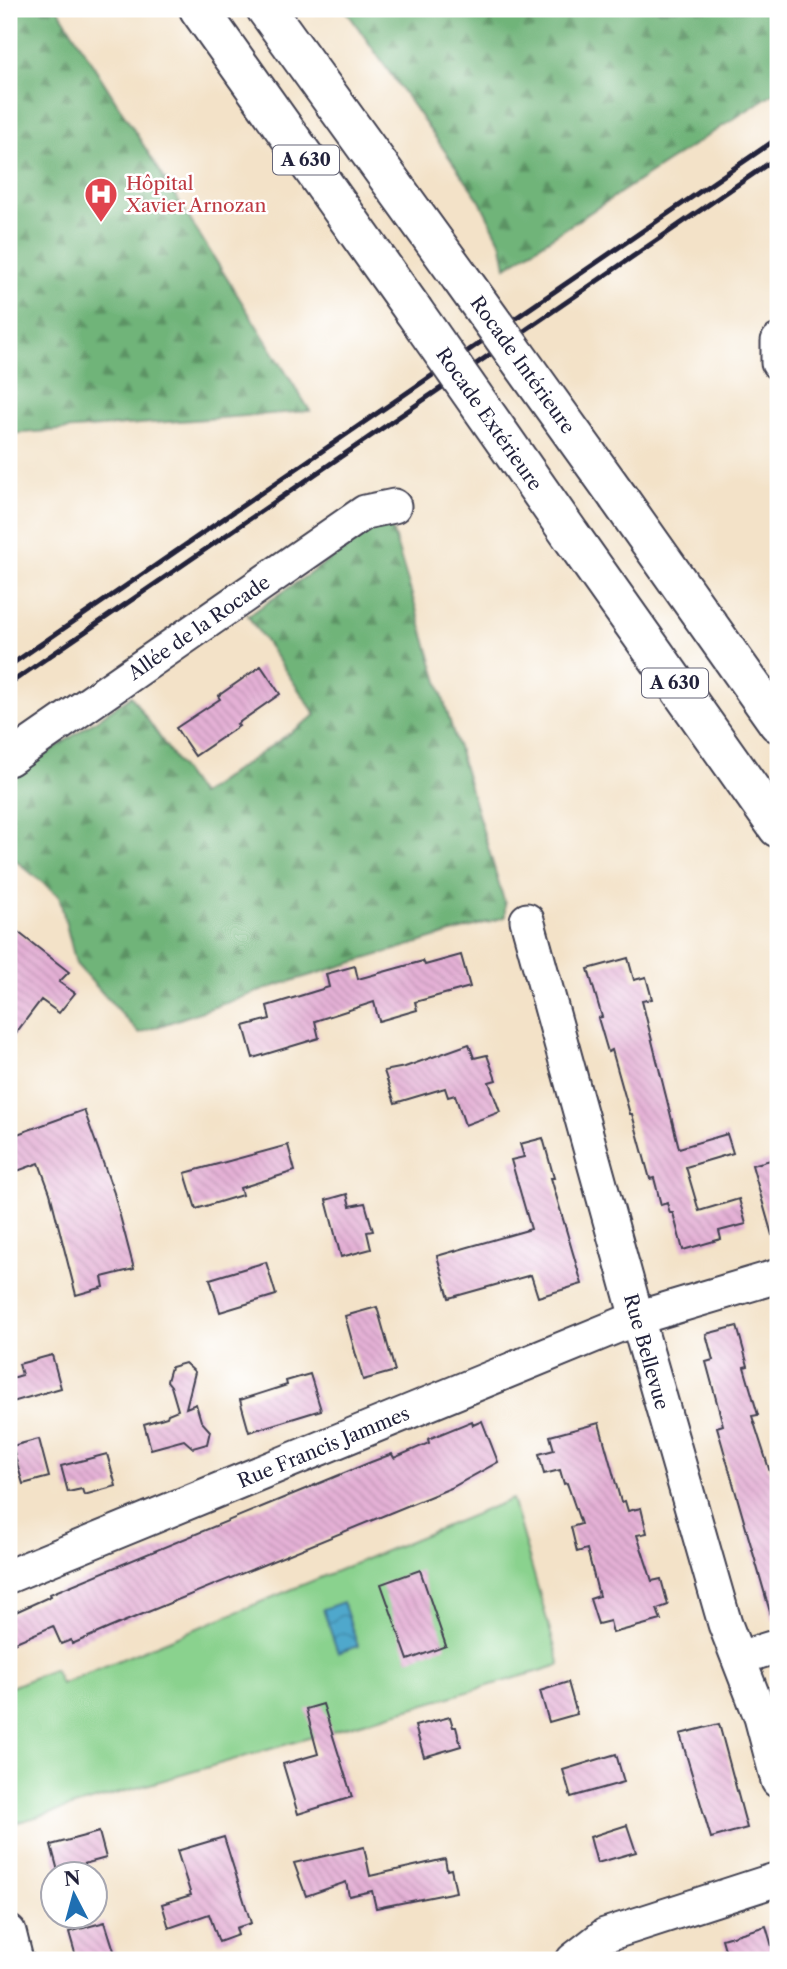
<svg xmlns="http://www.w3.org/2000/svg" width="787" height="1969" font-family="'Libre Caslon Text',serif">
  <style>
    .forest { fill: url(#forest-firs); stroke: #486b5a; stroke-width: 2 }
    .garden { fill: #8ad28e; stroke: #567a64; stroke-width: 2 }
    .water { fill: url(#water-waves); stroke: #386584; stroke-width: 2 }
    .building { fill: url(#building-back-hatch) }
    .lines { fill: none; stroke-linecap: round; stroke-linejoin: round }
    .street-casing { stroke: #413f50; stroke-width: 37 }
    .highway-casing { stroke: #413f50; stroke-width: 42 }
    .street { stroke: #fff; stroke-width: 33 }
    .highway { stroke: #fff; stroke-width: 38 }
    .rail { stroke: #22223b; stroke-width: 5 }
    .highway-bridge-casing { stroke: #413f50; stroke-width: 42; stroke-linecap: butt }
    .highway-bridge { stroke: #fff; stroke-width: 38 }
    .labels { text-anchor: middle; stroke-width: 5; stroke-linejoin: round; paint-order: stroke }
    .shield { fill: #fff; stroke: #646476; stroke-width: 2 }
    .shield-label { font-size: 18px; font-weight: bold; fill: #22223b }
    .health-label { font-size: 19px; fill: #be3a42; stroke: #fff; text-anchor: start }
    .street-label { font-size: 19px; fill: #22223b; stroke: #fff }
  </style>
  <defs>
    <pattern id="forest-firs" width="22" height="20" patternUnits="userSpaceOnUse" patternTransform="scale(1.75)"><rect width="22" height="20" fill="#6fb479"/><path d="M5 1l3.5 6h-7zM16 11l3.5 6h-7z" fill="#5b9264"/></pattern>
    <pattern id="water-waves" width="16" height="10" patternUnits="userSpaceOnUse" patternTransform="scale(1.75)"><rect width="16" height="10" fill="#4fa8cc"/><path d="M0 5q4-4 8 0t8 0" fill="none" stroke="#4188a7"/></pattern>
    <pattern id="building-back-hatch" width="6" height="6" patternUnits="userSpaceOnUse" patternTransform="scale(1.75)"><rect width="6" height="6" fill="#e4b0d5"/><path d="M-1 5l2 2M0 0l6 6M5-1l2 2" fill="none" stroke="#c397b8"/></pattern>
  </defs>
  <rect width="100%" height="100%" fill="#fff"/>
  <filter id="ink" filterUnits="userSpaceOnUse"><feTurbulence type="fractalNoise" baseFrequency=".0143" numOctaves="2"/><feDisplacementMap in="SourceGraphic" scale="14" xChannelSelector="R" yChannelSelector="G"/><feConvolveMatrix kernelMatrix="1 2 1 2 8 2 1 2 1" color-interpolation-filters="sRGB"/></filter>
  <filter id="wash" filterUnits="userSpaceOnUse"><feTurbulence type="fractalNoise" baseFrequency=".00686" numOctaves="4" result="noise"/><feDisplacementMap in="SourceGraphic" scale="28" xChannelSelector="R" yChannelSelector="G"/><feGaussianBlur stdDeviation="1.57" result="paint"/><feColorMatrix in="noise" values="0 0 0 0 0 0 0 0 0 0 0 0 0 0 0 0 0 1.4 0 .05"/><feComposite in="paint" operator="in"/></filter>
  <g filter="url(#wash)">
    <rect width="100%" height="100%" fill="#f3e2c8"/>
    <path class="forest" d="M9 9H58L310 411 9 434Z
      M345 9H778V90L506 267 502 245 480 201Z
      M389 519 505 904V917L278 985 139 1033 76 964 59 896 9 855V780L131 696 200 795 316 715 248 616Z"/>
    <path class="garden" d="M512 1499 560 1665 9 1825V1688L54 1669 61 1684Z"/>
    <path class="water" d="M343 1602 358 1646 338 1653 323 1609Z"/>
    <g id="blocks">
      <path class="building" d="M261 666 280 694 237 724 239 726 195 756 176 728 220 699 218 696Z
        M9 925 69 972 59 982 75 993 59 1013 41 1000 9 1042Z
        M461 955 470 987 415 1002 417 1010 379 1021 374 1002 315 1021 319 1038 253 1058 244 1026 270 1019 267 1006 329 987 326 974 355 966 358 979 423 961 425 965Z
        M628 958 634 980 646 977 652 999 642 1001 679 1148 727 1134 733 1153 686 1167 699 1211 739 1199 746 1224 719 1231 721 1239 683 1250 673 1213H670L667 1203 661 1205 654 1178 650 1179 632 1114H630L612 1050 608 1052 598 1018 602 1017 588 969Z
        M469 1044 474 1058 487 1055 496 1080 489 1082 500 1112 465 1125 455 1095 448 1097 445 1088 395 1103 384 1071 405 1067Z
        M84 1110 114 1193 134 1269 102 1277 104 1287 76 1295 50 1193 39 1163 9 1174V1137Z
        M543 1138 554 1178H551L582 1284 538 1297 531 1275 449 1298 437 1256 531 1229 511 1160 524 1157 520 1144Z
        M288 1145 295 1171 240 1188 242 1195 196 1209 185 1173Z
        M778 1158V1234L772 1235 752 1165Z
        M347 1194 350 1206 365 1203 373 1231 367 1232 371 1249 341 1257 326 1200Z
        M266 1262 276 1295 220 1312 210 1279Z
        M377 1307 395 1371 363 1380 345 1316Z
        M737 1326 748 1366 744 1367 758 1415 752 1416 778 1497V1619H772L717 1427 723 1425 706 1362 713 1360 706 1334Z
        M52 1355 61 1388 9 1403V1379L22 1375 19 1364Z
        M185 1363 195 1372 186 1408 196 1404 201 1421 210 1431 207 1444 193 1448 184 1440 151 1449 144 1424 167 1417 168 1414 178 1410 171 1386 167 1381 171 1367Z
        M310 1374 321 1410 249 1432 240 1400 287 1385 286 1381Z
        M472 1421 473 1425 482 1421 498 1462 451 1488 121 1623 72 1644 71 1640 61 1644 53 1626 9 1645V1615L51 1596 50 1594 371 1462 392 1454 394 1458 429 1443 428 1439Z
        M599 1423 621 1502 625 1501 628 1511 641 1508 647 1533 637 1535 652 1581 661 1579 668 1605 657 1609 661 1620 613 1633 610 1621 598 1624 590 1599 599 1596 587 1549 577 1552 571 1527 581 1524 567 1483 564 1484 560 1470 544 1474 539 1454 554 1450 550 1436Z
        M39 1439 49 1477 23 1484 12 1446Z
        M107 1454 116 1486 84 1495 82 1489 68 1492 61 1466Z
        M420 1570 446 1646 408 1660 381 1584Z
        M568 1682 577 1714 549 1722 540 1691Z
        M323 1704 352 1797 298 1814 283 1764 318 1754 306 1709Z
        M450 1717 453 1727H456L461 1746 424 1757 415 1726Z
        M719 1724 747 1828 711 1838 680 1734Z
        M616 1754 624 1782 571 1797 563 1770Z
        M627 1825 636 1852 597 1863 590 1837Z
        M99 1832 106 1858 58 1871 51 1845Z
        M224 1837 251 1923 236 1928 238 1935 219 1942 209 1914 169 1928 162 1904 191 1895 177 1851Z
        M364 1847 370 1876 445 1859 447 1870 451 1869 456 1892 376 1908 372 1891 349 1896 346 1882 306 1896 294 1863Z
        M105 1922 117 1960H77L69 1932Z
        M766 1926 776 1960H728L722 1939Z"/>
    </g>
  </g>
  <g filter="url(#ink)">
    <use href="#blocks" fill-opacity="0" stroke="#413f50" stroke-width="2"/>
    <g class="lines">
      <defs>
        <g id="street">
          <path d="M778 341V363"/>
          <path id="s1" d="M9 759 365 512 394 506"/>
          <path id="s2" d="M527 920 637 1318 725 1624 761 1717 778 1781"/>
          <path id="s3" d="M9 1576 637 1318 778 1276"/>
          <path d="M739 1658 778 1646"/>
          <path d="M9 1932 16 1960"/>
          <path d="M573 1960 605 1935 778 1879"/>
        </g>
        <path id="highway" d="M199 9 413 310
          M266 9 460 277
          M618 497 778 723
          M572 537 778 828"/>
      </defs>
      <use href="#street" class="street-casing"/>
      <use href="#highway" class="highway-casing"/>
      <use href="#street" class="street"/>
      <use href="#highway" class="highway"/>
      <path class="rail" d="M9 666 778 138
        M9 684 778 157"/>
      <defs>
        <g id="highway-bridge">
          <path id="s4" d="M460 277 618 497"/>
          <path id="s5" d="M413 310 572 537"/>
        </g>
      </defs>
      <use href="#highway-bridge" class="highway-bridge-casing"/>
      <use href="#highway-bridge" class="highway-bridge"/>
    </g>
  </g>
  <defs>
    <symbol id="hospital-pin" viewBox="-11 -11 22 30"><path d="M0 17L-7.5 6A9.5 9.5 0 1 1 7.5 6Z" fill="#e0444e" stroke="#fff"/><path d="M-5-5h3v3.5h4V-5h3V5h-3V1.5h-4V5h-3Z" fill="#fff"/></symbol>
  </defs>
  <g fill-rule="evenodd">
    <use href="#hospital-pin" x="82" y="175" width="38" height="52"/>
  </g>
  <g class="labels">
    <g class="shield">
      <rect x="273" y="145.5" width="66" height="29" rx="5"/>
      <rect x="642" y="668.5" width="66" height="29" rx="5"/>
    </g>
    <g class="shield-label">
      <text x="306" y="166">A 630</text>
      <text x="675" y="689">A 630</text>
    </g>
    <g class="health-label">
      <text x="126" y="190">Hôpital<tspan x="126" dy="22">Xavier Arnozan</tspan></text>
    </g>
    <g class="street-label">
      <text dy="7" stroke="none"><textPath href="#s4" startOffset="108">Rocade Intérieure</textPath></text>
      <text dy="7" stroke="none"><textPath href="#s5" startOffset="133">Rocade Extérieure</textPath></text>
      <text dy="7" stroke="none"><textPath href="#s1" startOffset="231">Allée de la Rocade</textPath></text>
      <text dy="7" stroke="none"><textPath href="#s2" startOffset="448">Rue Bellevue</textPath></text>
      <text dy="7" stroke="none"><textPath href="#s3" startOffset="340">Rue Francis Jammes</textPath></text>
    </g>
  </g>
  <rect width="787" height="1969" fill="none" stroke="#fff" stroke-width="35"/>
  <g transform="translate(74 1895) rotate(354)"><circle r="33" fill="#ffffff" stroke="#a7a7b1" stroke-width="2"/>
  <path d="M0-5L12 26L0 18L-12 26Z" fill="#1f6fb2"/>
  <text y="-10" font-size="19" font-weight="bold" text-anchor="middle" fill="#22223b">N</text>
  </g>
</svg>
